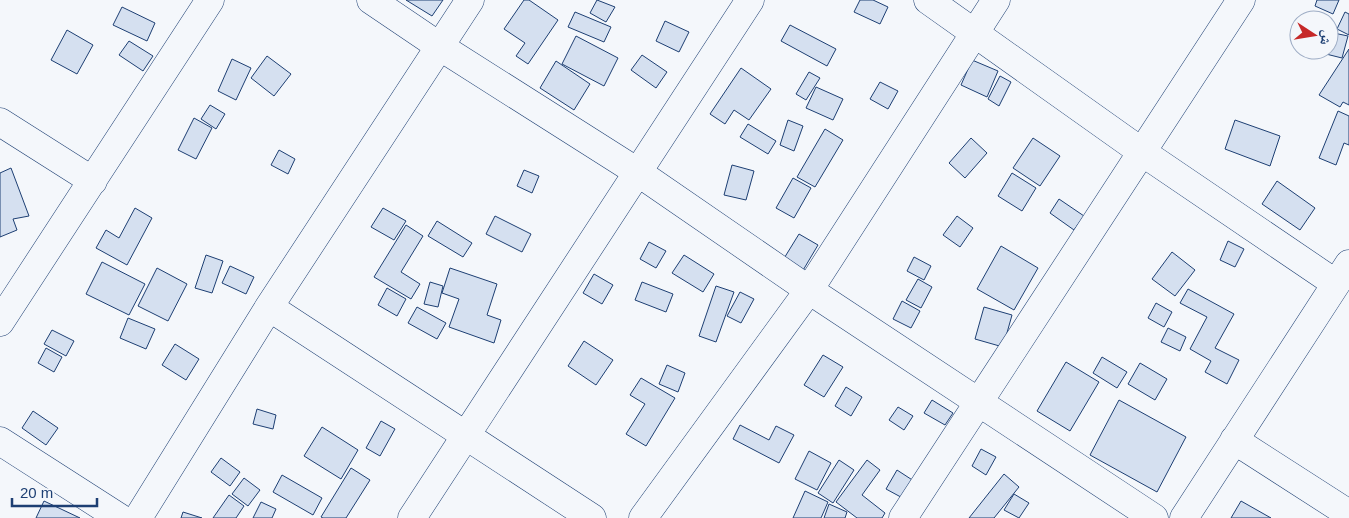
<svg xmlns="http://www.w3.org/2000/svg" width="1349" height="518" font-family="Arial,'Noto Naskh Arabic',sans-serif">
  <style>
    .building { fill: #d5e0f0; stroke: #1d3f73 }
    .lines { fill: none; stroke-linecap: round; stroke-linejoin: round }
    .minor-casing { stroke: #1d3f73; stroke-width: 29 }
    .minor { stroke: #f4f7fb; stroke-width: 28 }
  </style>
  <rect width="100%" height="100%" fill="#f4f7fb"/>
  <path class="building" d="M406 0H443L432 16Z
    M524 0H529L558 20 528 64 516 56 525 43 504 29Z
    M597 0 615 7 606 22 590 13Z
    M860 0H873L888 7 880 24 854 12Z
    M1317 0H1339L1333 14 1315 6Z
    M122 7 155 23 147 41 113 25Z
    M575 12 611 27 604 42 568 27Z
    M1345 12 1349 14V35L1337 29Z
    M665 21 689 32 679 52 656 41Z
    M790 25 836 49 827 66 781 41Z
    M67 30 93 45 77 74 51 60Z
    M1329 32 1348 36 1342 58 1318 52 1319 50H1329Z
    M576 36 618 58 604 86 562 64Z
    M129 41 153 56 143 71 119 55Z
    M1349 49V105L1343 102 1340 107 1319 95Z
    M642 55 667 72 656 88 631 70Z
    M267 56 291 74 274 96 251 78Z
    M232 59 251 68 236 100 218 91Z
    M972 60 998 71 987 97 961 85Z
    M556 61 590 84 574 110 540 88Z
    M741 68 771 89 749 120 734 110 725 124 710 114Z
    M809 72 820 78 806 100 796 94Z
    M1000 76 1011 82 999 106 988 99Z
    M880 82 898 91 888 109 870 99Z
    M816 87 843 99 833 120 806 108Z
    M210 105 225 114 216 129 201 119Z
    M1338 111 1349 116V145L1344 143 1336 165 1319 158Z
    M194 118 212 128 196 159 178 150Z
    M788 120 803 126 794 151 780 145Z
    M1235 120 1280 136 1270 166 1225 149Z
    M748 124 776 141 768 154 740 137Z
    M825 129 843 140 815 187 797 177Z
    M971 138 987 153 965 178 949 163Z
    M1033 138 1060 156 1040 186 1013 168Z
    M279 150 295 159 288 174 271 165Z
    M732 165 754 171 746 200 724 195Z
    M11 168 29 216 13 219 17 230 0 237V173Z
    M524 170 539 176 532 193 517 186Z
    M1012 173 1036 188 1022 211 998 196Z
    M793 178 811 188 794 218 776 208Z
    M1277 181 1315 208 1300 230 1262 204Z
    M1059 199 1084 216 1074 230 1050 213Z
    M135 208 152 218 127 265 96 248 106 230 119 238Z
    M383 208 406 221 394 240 371 227Z
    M495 216 531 234 522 252 486 234Z
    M957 216 973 228 960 247 943 235Z
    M437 221 472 243 463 257 428 236Z
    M406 225 423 236 401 272 420 284 411 299 374 277Z
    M799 234 818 245 802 272 783 260Z
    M1228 241 1244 249 1235 267 1220 260Z
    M649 242 666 251 656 268 640 259Z
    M1001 246 1038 268 1014 310 977 289Z
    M1172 252 1195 270 1175 296 1152 279Z
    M206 255 223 261 212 293 195 288Z
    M684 255 714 274 703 292 672 273Z
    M914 257 931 266 924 280 907 271Z
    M102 262 145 284 129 315 86 294Z
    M230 266 254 277 246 294 222 283Z
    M157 268 187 284 168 321 138 306Z
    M450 268 497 284 487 315 501 320 494 343 449 327 459 299 442 293Z
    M594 274 613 285 602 304 583 293Z
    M918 279 932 287 921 308 906 300Z
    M430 282 443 286 438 307 424 304Z
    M642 282 673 294 666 312 635 300Z
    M716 286 734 292 716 342 699 336Z
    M387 288 406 299 397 316 378 305Z
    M1188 289 1234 314 1215 348 1239 360 1227 384 1205 372 1211 361 1190 349 1207 317 1180 303Z
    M740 292 754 299 741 323 727 316Z
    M902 301 920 311 911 328 893 319Z
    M1156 303 1172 312 1164 327 1148 318Z
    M417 307 446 323 437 339 408 323Z
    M984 307 1012 315 1003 347 975 339Z
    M128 318 155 329 146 349 120 338Z
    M1168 328 1186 337 1180 351 1161 342Z
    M52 330 74 341 66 356 44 344Z
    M584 341 613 360 596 385 568 366Z
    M175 344 199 359 186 380 162 365Z
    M46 348 62 357 54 372 38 363Z
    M823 355 843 367 824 397 804 385Z
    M1102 357 1127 372 1117 388 1093 373Z
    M1066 362 1099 382 1070 431 1037 411Z
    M1140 363 1167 379 1155 400 1128 384Z
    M667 365 685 373 678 392 659 384Z
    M641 378 675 398 646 446 626 434 645 404 630 395Z
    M846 387 862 397 851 416 835 406Z
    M932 400 953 413 945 425 924 413Z
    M1119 400 1186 437 1157 492 1090 455Z
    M898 407 913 416 904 430 889 420Z
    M257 409 276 415 273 429 253 424Z
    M33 411 58 428 46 445 22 428Z
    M381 421 395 429 380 456 366 448Z
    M740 425 769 440 776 426 794 435 779 463 733 439Z
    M322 427 358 450 341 479 304 456Z
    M981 449 996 457 986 475 972 466Z
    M809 451 831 463 817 490 795 479Z
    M221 458 240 472 230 486 211 472Z
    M839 460 854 470 833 503 818 493Z
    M867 460 880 470 862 495 885 513 882 518H857L836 502Z
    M351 468 370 480 346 518H323L321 517Z
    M897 470 920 485 910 502 886 489Z
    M1004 474 1019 487 994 518H969Z
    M282 475 322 498 313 515 273 492Z
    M244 478 260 490 248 506 232 494Z
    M805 491 828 502 821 518H793Z
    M1014 494 1029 503 1019 518 1004 510Z
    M229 495 244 506 236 518H213Z
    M44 501 80 518H36Z
    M1241 501 1271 518H1231Z
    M261 502 276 509 272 518H253Z
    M829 504 847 512 845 518H824Z
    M183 512 202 518H181Z"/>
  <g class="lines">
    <defs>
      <path id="minor" d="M371 0 439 46 636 171 809 290 1154 518
        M928 0 1142 152 1335 283
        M0 122 93 181
        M269 307 592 518
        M0 322 210 0
        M1234 440 1349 514
        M0 441 120 518
        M138 518 269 307 470 0
        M412 518 750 0
        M643 518 809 290 996 0
        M903 518 1241 0
        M1184 518 1349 264"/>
    </defs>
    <use href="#minor" class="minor-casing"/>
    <use href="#minor" class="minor"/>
  </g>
  <g transform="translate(1314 35) rotate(102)"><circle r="24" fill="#f4f7fb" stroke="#9eadc5"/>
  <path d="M0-4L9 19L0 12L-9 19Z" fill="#c62828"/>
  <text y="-8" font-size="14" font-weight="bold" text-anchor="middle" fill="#1d3f73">ش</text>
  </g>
  <path d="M12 498v8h85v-8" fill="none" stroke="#1d3f73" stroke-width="2.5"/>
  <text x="20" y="498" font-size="15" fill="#1d3f73" stroke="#f4f7fb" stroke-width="4" paint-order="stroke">20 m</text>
</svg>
